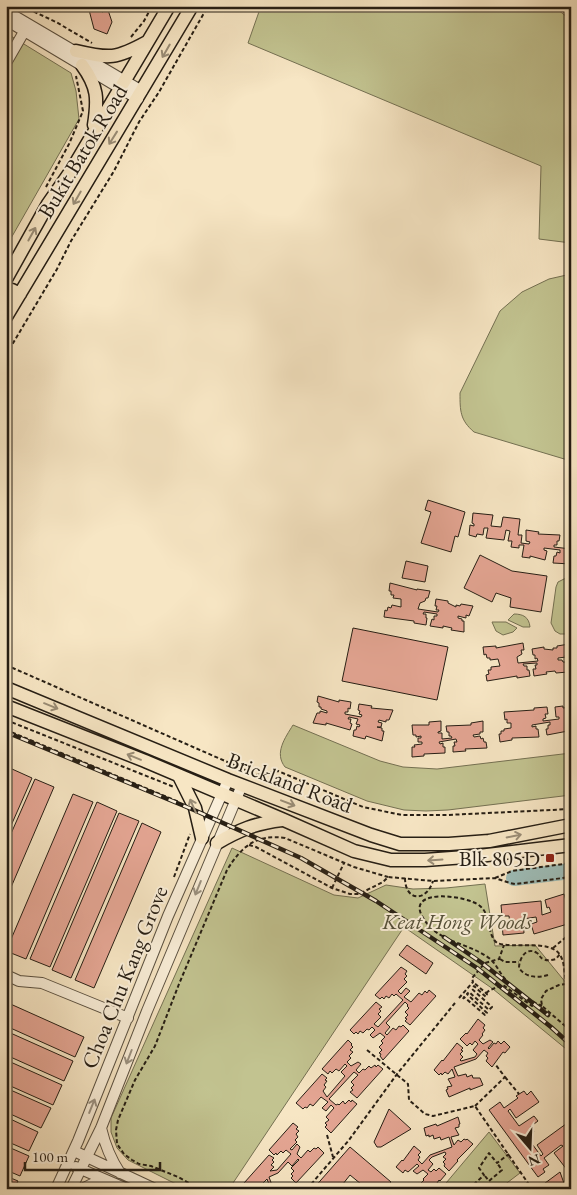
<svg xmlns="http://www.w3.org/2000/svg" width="577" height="1195" font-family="'EB Garamond',serif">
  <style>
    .green { fill: #c2c390; stroke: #747052 }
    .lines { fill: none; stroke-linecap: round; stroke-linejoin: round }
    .river { stroke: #9ebeb9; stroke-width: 16 }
    .building { fill: #e5a694; stroke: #261e14 }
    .minor-casing { stroke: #5a5040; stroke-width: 12 }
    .major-casing { stroke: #261e14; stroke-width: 15 }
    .path { stroke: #261e14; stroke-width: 2; stroke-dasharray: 4 2.5; stroke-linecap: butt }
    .minor { stroke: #faefd9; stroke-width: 10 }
    .major { stroke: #f7e6c4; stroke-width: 12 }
    .rail-casing { stroke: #261e14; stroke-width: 4.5 }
    .rail { stroke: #faefd9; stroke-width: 2.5; stroke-dasharray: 8; stroke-linecap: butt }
    .oneway { stroke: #998c75 }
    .oneway2 { stroke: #9b9180 }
    .poi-dot { fill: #8f2418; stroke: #faefd9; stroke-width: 2 }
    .labels { text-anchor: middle; stroke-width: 4; stroke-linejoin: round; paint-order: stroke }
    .street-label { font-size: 22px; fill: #261e14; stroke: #faefd9 }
    .poi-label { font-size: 22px; fill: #261e14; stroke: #faefd9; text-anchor: end }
    .park-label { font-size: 22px; font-style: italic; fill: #555039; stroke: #faefd9 }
  </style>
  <rect width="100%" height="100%" fill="#f7e6c4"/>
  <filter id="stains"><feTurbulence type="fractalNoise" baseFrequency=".004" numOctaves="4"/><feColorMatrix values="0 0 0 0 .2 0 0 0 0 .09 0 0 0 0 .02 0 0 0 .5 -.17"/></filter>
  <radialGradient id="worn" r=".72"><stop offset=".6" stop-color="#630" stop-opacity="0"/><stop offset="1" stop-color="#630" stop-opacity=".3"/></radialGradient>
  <path class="green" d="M261 6H553L571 20V243L539 239 541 166 248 43Z
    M6 33 71 73 76 91 79 119 6 247Z
    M571 274V461L474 432C460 420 460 411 460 393L500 311 522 292 549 279Z
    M568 577H571V634H560L555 631 551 623 556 587 558 582Z
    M514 614C523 614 529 617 530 627H523L508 620Z
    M492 622H506L517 628 513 632 503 635 496 631Z
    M293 725 380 761 403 767 437 769 571 753V795L448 810 426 811 404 810 367 801 285 767C274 753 285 738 293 725Z
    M232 848 334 895 358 898 386 885 413 889 446 888 485 884 495 946 535 945 571 989V1053L493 989 404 927 229 1189H186L128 1160 117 1148 111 1132V1118Z
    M489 1132 520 1173 499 1189H441Z"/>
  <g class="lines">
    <path class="river" d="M514 878 571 871"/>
  </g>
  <path class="building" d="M88 6H110L101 10 102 12 108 10 112 22 107 34 94 29Z
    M428 500 465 512 458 537 455 536 451 552 421 543 431 512 425 510Z
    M473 513 493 515 491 526 501 527 503 517 520 519 518 535H522L521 543 529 544 530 542 526 541V530L539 532 538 534 560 535 559 541H557V545H554V547L571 549V564L553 563 554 556H556L557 552 560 553V550L544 548V550L547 551 545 560 530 556V558L522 557 524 545H519V548L511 547 512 541H508L510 531 506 530 504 540 486 538 488 528H484L483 535 477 534 476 537 469 535 470 525 474 526V524L472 523Z
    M480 555 512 571 547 576 541 612 510 607 511 598 496 593 492 602 464 588Z
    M406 561 428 566 425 582 402 578Z
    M390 583 417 590V589L430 591 428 598H426L425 601 420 603 418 609 438 612 439 610H436L437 606H435L436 599 448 601V603L456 607V605L460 606 461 604 473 606 469 616 466 615V618L458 616V618L462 619V621H464V632L451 630 452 628 443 626V628L430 626 432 619 434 620V616H437V614L424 612 423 614H426V618H427L426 625 414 623V621L384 617 385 610 387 611 388 607 391 608 392 605 401 607V599L393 598 394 595H391V591H389Z
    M353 628 448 647 437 700 342 681Z
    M523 643 524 650H521L522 654 517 657 518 663 538 661 537 658 535 659V655H533L532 649 544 647V649L553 650V648H557V646L569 644 570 651H568V655H565L566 657 558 658V660H562L563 662H565L568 672 556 673 555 671 546 672 547 674 534 676 533 669H536L535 665H537V663L523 664 524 666H527V670H529L530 676 517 678V676L487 681 486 675 489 674 488 670H491V667L500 666 498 659 490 660V658H487L486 654 484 655 483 647 496 646V648Z
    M318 696 339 702V700L351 702 350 709 348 708V712H345V714L361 717 362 715 359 714 360 711 358 710 359 704 372 706 371 708 393 710 389 720H386V722L379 720 378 722 382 723 381 727H377L382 728V731H384L382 741 366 736 365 739 353 736 354 730H356L357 726 359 727 360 725 356 724 358 719 349 717 348 719H351L350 723 352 724 350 730 326 723V725L313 723 317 713H320V711L327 713V711L321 709V707H319V703L317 702Z
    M570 705H571V732L569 733 568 731 547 735 546 729H548V725H550V722L532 725V727L536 726V729H538L539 737 512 738V740L500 742 499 734H501V731H504V729L511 728V723H507V719L505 720 504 712 534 710V708L547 707 548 714H545L546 718 543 719V721L559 719V717H556L555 707 563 706V708L570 707Z
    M441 721V731L438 732V733H442V739L452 738 451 736H449V732H447L446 726 471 725V723L483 721V732H480V734L473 735 474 737 480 736 481 739 483 738 484 742H486L487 748 465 749 466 751 453 752V746H455L454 742H457L456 739 439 742 440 744 443 743V747H445V753L424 754V756L412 757V747H415L414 745 422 744V742H418V738H421V736L416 737V735H413L412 725H429V722Z
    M12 769 32 778 6 837V783Z
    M35 779 54 787 6 899V845Z
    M73 794 93 802 26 959 6 951Z
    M97 802 117 811 50 967 30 959Z
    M119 813 139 821 71 978 52 970Z
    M142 823 161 832 94 988 75 980Z
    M564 894 568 907 571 906V909L566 910 568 916 570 915 571 923 534 934 531 924 537 922 536 917 523 919 524 933 503 935 502 924H510L509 916H502L501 905 541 901 542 915 551 912 549 907 547 908 545 900Z
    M407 945 433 963 426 974 399 955Z
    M401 967 407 971 405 974 407 976 404 979 407 982 398 991 401 994 406 988 410 991 404 997 411 1002 419 993 422 995 425 991 427 993 429 990 436 996 410 1025 405 1021 407 1019 405 1018 408 1015 405 1012 409 1008 407 1006 408 1005 405 1002 386 1023 390 1027 385 1033 387 1035 393 1028 396 1030 399 1026 401 1027 403 1025 409 1031 383 1060 380 1056 381 1054 379 1053 382 1050 379 1047 383 1043 381 1041 385 1037 380 1033 373 1038 370 1035 375 1030 372 1027 369 1030 367 1029 363 1033 360 1031 358 1034 356 1032 354 1034 350 1030 376 1002 382 1007 379 1009 381 1011 378 1014 381 1017 374 1024 378 1027 403 1000 396 994 394 996 392 994 389 998 386 996 384 999 382 997 380 999 375 995Z
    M6 1002 84 1037 75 1057 6 1026Z
    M478 1019 485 1025 483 1028 485 1030 482 1034 483 1035 479 1040 483 1044 490 1040 493 1042 488 1048 489 1049 494 1043 496 1044 498 1041 501 1044 504 1041 510 1047 505 1053 503 1052 492 1067 486 1061 488 1058 486 1056 488 1053 484 1050 476 1059 454 1067 458 1076 466 1074 467 1077 472 1075 473 1078H480L483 1085 470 1090V1088L449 1097 446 1090 448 1089 447 1087 452 1086 448 1079 455 1077 452 1069 448 1074 445 1072 442 1075 441 1073 439 1075 434 1070 442 1060 443 1061 457 1043 463 1048 461 1050 463 1051 460 1054 463 1057 460 1060 461 1061 475 1057 477 1054 473 1050 478 1044 475 1041 472 1045 470 1043 467 1046 460 1039 466 1033 467 1034Z
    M6 1031 73 1061 64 1081 6 1055Z
    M348 1040 352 1044 351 1045 353 1047 350 1050 353 1052 349 1056 351 1058 347 1062 351 1066 358 1062 361 1064 356 1070 359 1073 363 1069 365 1070 369 1066 371 1068 375 1065 376 1067 378 1065 383 1069 357 1098 350 1092 353 1090 351 1088 354 1085 351 1082 358 1075 354 1072 329 1099 336 1105 338 1104 339 1105 343 1101 345 1104 349 1100 351 1102 352 1100 357 1104 331 1133 325 1127 327 1125 325 1123 329 1120 326 1117 334 1108 331 1105 326 1111 322 1108 328 1102 321 1097 313 1106 310 1104 307 1108 305 1107 303 1109 296 1103 322 1074 327 1078 325 1080 327 1081 324 1085 326 1087 323 1091 327 1097 345 1076 341 1072 347 1066 345 1064 339 1071 336 1069 332 1073 330 1071 328 1074 322 1069Z
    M6 1060 62 1085 53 1105 6 1084Z
    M6 1088 51 1108 41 1128 6 1112Z
    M524 1091 527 1095 531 1091 539 1102 516 1118 510 1109 508 1111 519 1126 534 1116 538 1121 530 1127 534 1132 527 1137 541 1156 543 1154 537 1145 570 1121 571 1122V1137L565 1142 568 1146 571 1144V1175L554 1153 563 1146 561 1145 544 1158 549 1165 543 1169 545 1172 538 1177 489 1110 500 1102 504 1108 518 1098 516 1096Z
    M389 1109 411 1129 381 1147H377L374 1142Z
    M6 1117 38 1132 29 1151 6 1141Z
    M458 1117 460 1124H459V1127L455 1128 459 1135 451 1137 454 1145 458 1140 461 1142 464 1139 466 1140 467 1139 473 1144 457 1160 458 1161 449 1171 444 1166 445 1164 443 1162 446 1159 443 1157 446 1154 445 1152 432 1157 429 1160 433 1164 428 1170 431 1172 434 1169 436 1171 439 1168 446 1174 440 1181 439 1180 433 1189H421L423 1185 421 1183 424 1180 423 1179 428 1174 423 1170 417 1174 413 1171 419 1166 417 1164 408 1172 405 1170 403 1173 396 1167 402 1160 403 1161 414 1146 421 1152 418 1155 420 1157 418 1160 422 1164 430 1155 452 1147 449 1137 441 1140 440 1137 434 1139 433 1135 429 1137V1135L426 1136 424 1128 436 1124 437 1126Z
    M293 1123 298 1127 296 1129 299 1131 296 1134 298 1137 295 1140 297 1142 290 1149 292 1150 297 1144 300 1147 297 1154 301 1158 308 1150 310 1152 314 1148 316 1149 318 1147 324 1153 296 1183 291 1178 293 1176 291 1174 294 1171 291 1168 299 1160 298 1159 292 1166 288 1162 278 1173 269 1177 273 1188 282 1185 283 1188 288 1186 289 1188 292 1187V1189H264L270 1187 267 1179 260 1186 258 1184 254 1188 252 1186 250 1188 244 1183 269 1155 274 1158 272 1160 274 1162 271 1165 274 1167 270 1171 277 1170 291 1154 286 1150 283 1153 281 1151 277 1155 276 1153 274 1155 269 1150Z
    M6 1146 29 1156 20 1176 6 1170Z
    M350 1147 391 1182 387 1186 390 1189H367L350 1175 339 1189H313Z
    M560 1172 566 1189H537Z
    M6 1176 18 1181 14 1189H6Z"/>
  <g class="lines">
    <defs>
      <path id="minor" d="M6 11 142 91
        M6 20 138 99
        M6 63 25 30
        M6 975 19 981 42 983 128 1018
        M101 1128C105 1145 110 1158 120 1173
        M74 1151 155 1189
        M76 1167 127 1189
        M56 1189 78 1141 168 916 228 780
        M71 1189 101 1128 147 1011 242 785
        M82 1189 94 1183 110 1184"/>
      <path id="major" d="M76 51C110 59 116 59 147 42
        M82 65C98 87 98 99 94 125
        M6 279 48 204 71 171 169 6
        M6 292 12 290 20 294
        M6 317 192 6
        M6 688 228 780 371 835 400 844H449L489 841 571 825
        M6 706 145 761 284 820 354 851 391 860H425L479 856 571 845
        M179 776 195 808 202 838
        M217 843C239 830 256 823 282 820"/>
    </defs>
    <use href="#minor" class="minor-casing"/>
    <use href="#major" class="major-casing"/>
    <path class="path" d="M22 6 56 22 92 43
      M131 37 144 21 152 6
      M46 187 69 144 83 111 76 76
      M6 355 57 269 71 241 114 171 139 122 159 92 208 6
      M6 665 257 775 278 771 363 807 402 815H447L571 809
      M6 720 174 787
      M6 730 179 802
      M249 845 256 847 332 888 350 894H359L383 882 388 877 433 881 495 878 510 883 515 884 571 877
      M174 877 190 834
      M405 878C405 901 426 903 433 881
      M495 878 512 871 571 863
      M332 888 344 863
      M553 948 571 933
      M500 959 505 962H519
      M548 975C538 978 526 978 519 968 519 959 526 946 537 953 541 956 539 957 543 959 547 961 552 960 556 959L560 954
      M566 984 559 985 546 991 541 999 542 1006 571 1031
      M486 993 490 990 503 985 532 1006 535 1003
      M459 998 473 982 472 978 485 963 499 959 504 945
      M463 999 464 997 485 1015 487 1013 467 994 469 992 489 1010 492 1007 472 989 474 986 486 997 487 994 473 982
      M542 1006C530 1001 514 990 505 979 498 971 496 962 486 956 465 942 436 942 422 916 407 888 467 895 480 906 492 916 486 933 497 943 513 949 551 939 560 955 567 966 562 981 571 992
      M367 1050 408 1084 409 1100 425 1114 433 1116 475 1106 532 1189
      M505 1077 519 1094
      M475 1106 505 1077 495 1064
      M327 1135 333 1157
      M485 1176 489 1181 502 1170 497 1163
      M200 1189 178 1177 151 1166 139 1164 132 1160 124 1154 117 1144 116 1130 118 1120 135 1080 155 1046 179 984 227 870C242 846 256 834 285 838L354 867 388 877
      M307 1189 349 1140 397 1074 455 1003
      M469 1189 484 1175 479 1168 489 1153 497 1163 509 1154"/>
    <use href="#minor" class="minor"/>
    <use href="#major" class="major"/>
    <defs>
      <path id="rail" d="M6 732 194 810 301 858 376 901 477 968 551 1027 571 1045
        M444 937 482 963 548 1015"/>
    </defs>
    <use href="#rail" class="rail-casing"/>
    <use href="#rail" class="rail"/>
  </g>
  <defs><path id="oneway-shaft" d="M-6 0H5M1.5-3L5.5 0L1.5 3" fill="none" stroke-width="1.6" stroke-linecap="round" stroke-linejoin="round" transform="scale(1.25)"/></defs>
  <g class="oneway">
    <use href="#oneway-shaft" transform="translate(166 51) rotate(120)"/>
    <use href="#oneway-shaft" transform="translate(113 138) rotate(122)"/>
    <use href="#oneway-shaft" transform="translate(77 198) rotate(120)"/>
    <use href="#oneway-shaft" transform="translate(32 234) rotate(-61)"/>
    <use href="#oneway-shaft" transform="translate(51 706) rotate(22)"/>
    <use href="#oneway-shaft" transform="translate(134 757) rotate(-158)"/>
    <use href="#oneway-shaft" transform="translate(288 803) rotate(21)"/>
    <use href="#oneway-shaft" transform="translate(193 806) rotate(-114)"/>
    <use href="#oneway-shaft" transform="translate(514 836) rotate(-11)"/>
    <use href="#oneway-shaft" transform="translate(435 860) rotate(176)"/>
  </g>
  <g class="oneway2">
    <use href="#oneway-shaft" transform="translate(198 888) rotate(112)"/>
    <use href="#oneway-shaft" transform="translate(129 1057) rotate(111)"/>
    <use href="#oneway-shaft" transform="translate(92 1106) rotate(-68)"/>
  </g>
  <rect class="poi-dot" x="545" y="853" width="10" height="10" rx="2.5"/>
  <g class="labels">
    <g class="street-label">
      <text transform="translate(82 151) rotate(-59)" y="8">Bukit Batok Road</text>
      <text transform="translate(290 782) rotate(21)" y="8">Brickland Road</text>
      <text transform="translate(124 977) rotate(-68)" y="8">Choa Chu Kang Grove</text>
    </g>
    <g class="poi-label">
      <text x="540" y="866">Blk 805D</text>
    </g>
    <g class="park-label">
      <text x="457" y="929">Keat Hong Woods</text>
    </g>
  </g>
  <rect width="577" height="1195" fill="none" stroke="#f7e6c4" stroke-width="25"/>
  <rect x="8" y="8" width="562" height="1180" fill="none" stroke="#261e14" stroke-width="2.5"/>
  <rect x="12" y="12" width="552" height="1170" fill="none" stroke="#261e14"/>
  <g transform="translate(530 1148) rotate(161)" stroke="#faefd9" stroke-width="4" paint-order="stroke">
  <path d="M0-4L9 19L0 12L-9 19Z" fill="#261e14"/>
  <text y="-8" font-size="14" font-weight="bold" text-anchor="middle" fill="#261e14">N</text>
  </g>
  <path d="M25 1162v8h135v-8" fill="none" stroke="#261e14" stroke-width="2.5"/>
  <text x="32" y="1162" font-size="15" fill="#261e14" stroke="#faefd9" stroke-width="4" paint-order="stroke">100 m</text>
  <rect width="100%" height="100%" filter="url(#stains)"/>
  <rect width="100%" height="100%" fill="url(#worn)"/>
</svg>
